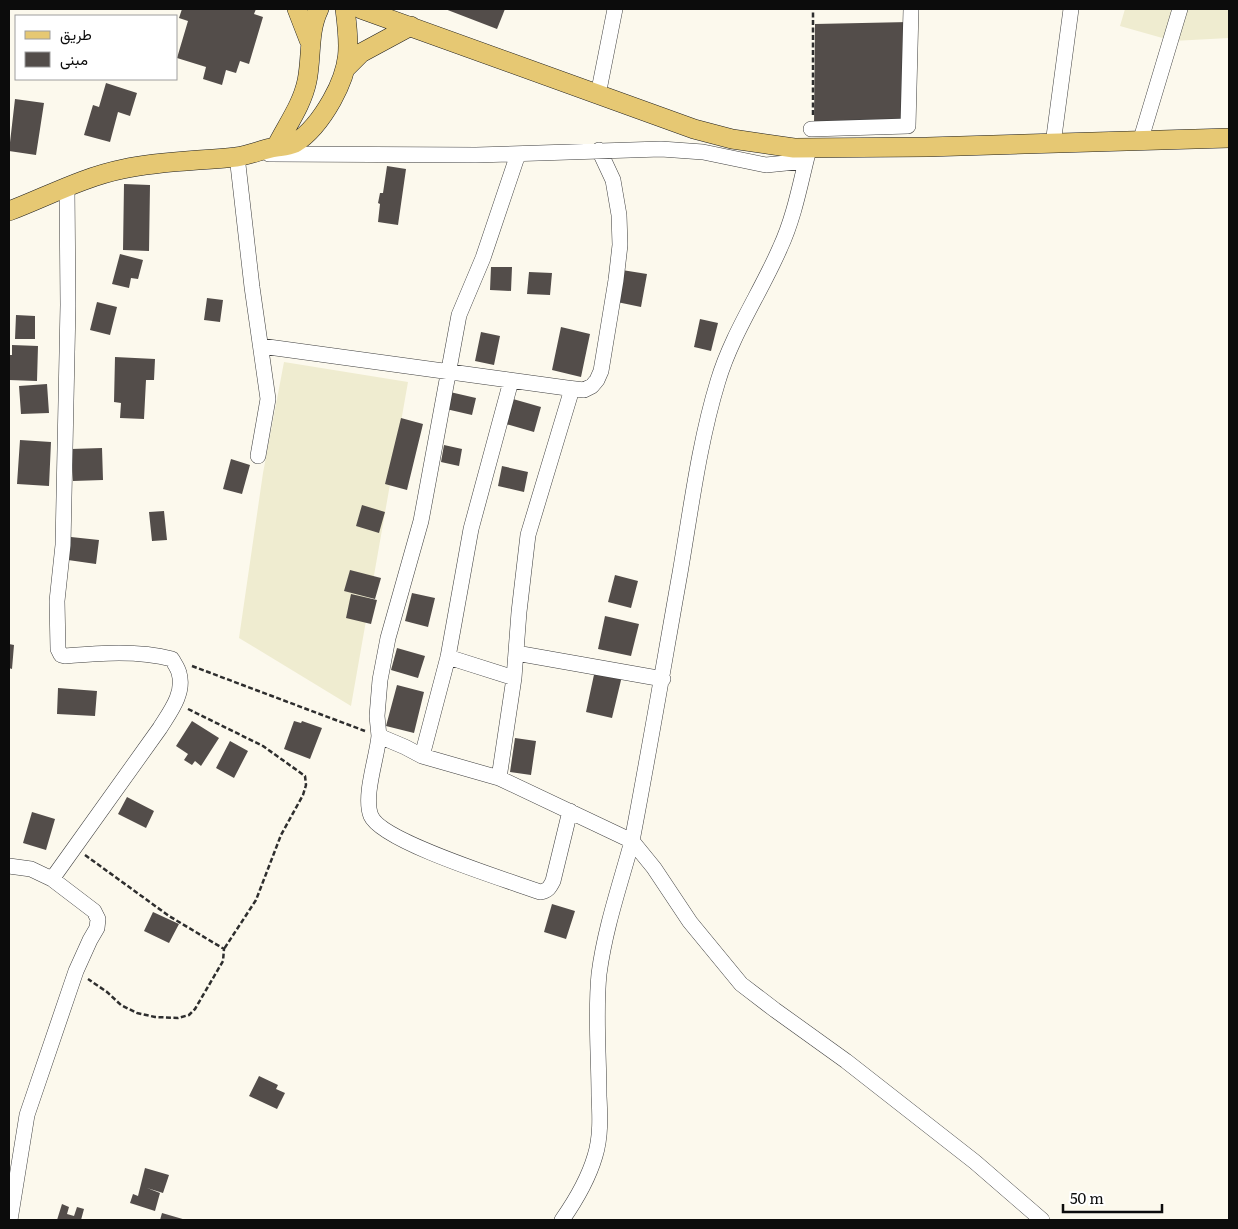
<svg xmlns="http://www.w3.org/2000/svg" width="1238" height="1229" font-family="Literata,Vazirmatn,serif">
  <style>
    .farmland { fill: #efecd0 }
    .building { fill: #534d4a }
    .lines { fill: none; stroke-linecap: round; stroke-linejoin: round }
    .minor-casing { stroke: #3f3f3f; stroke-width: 16 }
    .major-casing { stroke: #1d1d1d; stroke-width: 20 }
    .path { stroke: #2e2e2e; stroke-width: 2.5; stroke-dasharray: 5 2.5; stroke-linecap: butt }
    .minor { stroke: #fff; stroke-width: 15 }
    .major { stroke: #e6c873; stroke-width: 19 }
  </style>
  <rect width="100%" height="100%" fill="#fcf9ed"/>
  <path class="farmland" d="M1125 9H1229V38L1173 41 1120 26Z
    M284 362 408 382 351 706 239 638 263 473Z"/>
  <path class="building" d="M182 9H256L254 14 263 17 249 64 240 61 236 73 226 70 222 85 203 79 206 67 177 58 188 21 179 18Z
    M445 9H505L497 29Z
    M909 22 906 123 814 126 815 24Z
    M106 83 137 93 130 116 118 112 110 142 84 135 93 105 99 107Z
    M15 99 44 103 36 155 9 151Z
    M387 166 406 169 398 225 378 222 380 204 378 203 380 193H383Z
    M124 184 150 185 149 251 123 250Z
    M120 254 143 260 138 279 131 278 129 288 112 284Z
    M491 267H512L511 291 490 290Z
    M622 270 647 274 641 307 617 302Z
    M529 272 552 273 550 295 527 294Z
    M207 298 223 300 220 322 204 320Z
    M97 302 117 307 110 335 90 330Z
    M16 315 35 316V339H15Z
    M700 319 718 323 711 351 694 347Z
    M561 327 590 334 581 377 552 370Z
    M481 332 500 336 494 365 475 361Z
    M12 345 38 346 37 381 9 380V355H12Z
    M115 357 155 359 154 380H146L144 419 120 418 121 403 114 402Z
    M47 384 49 413 21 414 19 386Z
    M450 392 476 398 472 415 446 409Z
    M513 399 541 407 534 432 506 424Z
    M401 418 423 424 407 490 385 484Z
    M20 440 51 442 49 486 17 484Z
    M444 445 462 449 459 466 441 462Z
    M102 448 103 480 73 481 71 449Z
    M231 459 250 465 242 494 223 489Z
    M502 466 528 472 524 492 498 486Z
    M362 505 385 512 379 533 356 526Z
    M164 511 167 540 152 541 149 512Z
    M71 537 99 540 96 564 68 560Z
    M350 570 381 578 375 599 344 591Z
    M615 575 638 581 631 608 608 602Z
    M412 593 435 598 428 627 405 621Z
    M351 594 377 600 371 624 346 618Z
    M605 616 639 624 631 656 598 649Z
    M9 644 14 645 12 669 9 668Z
    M397 648 425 656 418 678 391 670Z
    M595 670 622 676 612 718 586 712Z
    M397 685 424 692 414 733 386 726Z
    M58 688 97 691 95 716 57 714Z
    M192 721 219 738 201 766 195 761 192 765 184 760 188 754 176 746Z
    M294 721 301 723 302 721 322 728 310 759 284 749Z
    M515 738 536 741 531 775 510 772Z
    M230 741 248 751 234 778 216 768Z
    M127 797 154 811 146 828 118 814Z
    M32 812 55 819 46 850 23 843Z
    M552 904 575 911 566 939 544 932Z
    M153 912 179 924 169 943 144 931Z
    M259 1076 278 1085 276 1089 285 1093 277 1109 249 1096Z
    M145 1168 169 1175 163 1193 147 1188 160 1193 155 1211 130 1203 133 1194 138 1196Z
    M62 1204 69 1207 67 1214 74 1216 77 1207 84 1209 81 1220H57Z
    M162 1213 186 1220H160Z"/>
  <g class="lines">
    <defs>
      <path id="minor" d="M598 95 615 9
        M811 129 908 126 911 9
        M1140 142 1180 9
        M1053 144 1071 9
        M269 154 476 155 661 149 703 152 766 165 806 161 808 153
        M518 154 483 258 459 315 421 521 388 638 380 680 377 716 379 736 405 747 422 756 499 778 632 841C649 752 664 663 680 573 691 509 699 443 718 381 732 334 761 292 780 248 793 220 799 190 806 161
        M237 156 252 287 268 399 258 456
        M261 346 567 388 584 390 592 386 597 380 601 371 616 280 620 245 619 215 613 180 599 150
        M516 653 663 679
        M448 657 514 678
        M379 736C377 758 363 796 371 816 382 842 510 881 540 892 548 891 550 887 553 881L570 811
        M422 756 448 657 471 529 511 381
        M499 778 514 678 519 612 528 535 572 389
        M632 841 654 868 690 922 741 984 775 1010 846 1061 975 1162 1042 1220
        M9 866 31 869 52 879 94 911 98 919 97 928 90 940 76 971 27 1115 10 1220
        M52 879 160 728C170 712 185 693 179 673 178 668 174 663 172 659 138 650 100 653 65 656L61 655 58 649 57 601 63 545 68 305 67 188
        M562 1220C576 1200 588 1180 595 1156 601 1137 600 1115 599 1096 599 1056 595 1014 599 974 605 928 620 885 632 841"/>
      <path id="major" d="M297 9 309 40
        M361 9 694 129 732 139 794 148 927 147 1229 138
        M345 69 361 53 411 26
        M276 147C287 125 302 105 307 81 312 57 308 31 319 9
        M9 211C46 197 83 177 123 169 160 161 198 161 236 157 250 155 263 149 276 147 283 146 288 146 295 143 311 133 323 116 332 100 351 66 350 47 345 9"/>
    </defs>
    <use href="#minor" class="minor-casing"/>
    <use href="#major" class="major-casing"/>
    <path class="path" d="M813 115V9
      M192 666 365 731
      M188 709 263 746 305 776 306 785 303 795 281 835 256 900 224 949
      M85 855 169 916 224 949 223 961 195 1009 189 1015 178 1018 155 1017 137 1013 121 1005 107 992 88 979"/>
    <use href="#minor" class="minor"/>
    <use href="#major" class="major"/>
  </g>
  <rect width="1238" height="1229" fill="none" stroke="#0c0c0c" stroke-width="20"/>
  <rect x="15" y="15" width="162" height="65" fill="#ffffff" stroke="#9e9e9e"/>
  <rect x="25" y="31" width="25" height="8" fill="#e6c873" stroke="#9e9e9e"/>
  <text x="60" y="40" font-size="15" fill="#0c0c0c">طريق</text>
  <rect x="25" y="52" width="25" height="15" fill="#534d4a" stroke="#9e9e9e"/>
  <text x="60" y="65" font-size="15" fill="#0c0c0c">مبنى</text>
  <path d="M1063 1204v8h99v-8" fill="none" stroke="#0c0c0c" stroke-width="2.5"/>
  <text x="1070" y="1204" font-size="15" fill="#0c0c0c" stroke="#ffffff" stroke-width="4" paint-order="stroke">50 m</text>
</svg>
